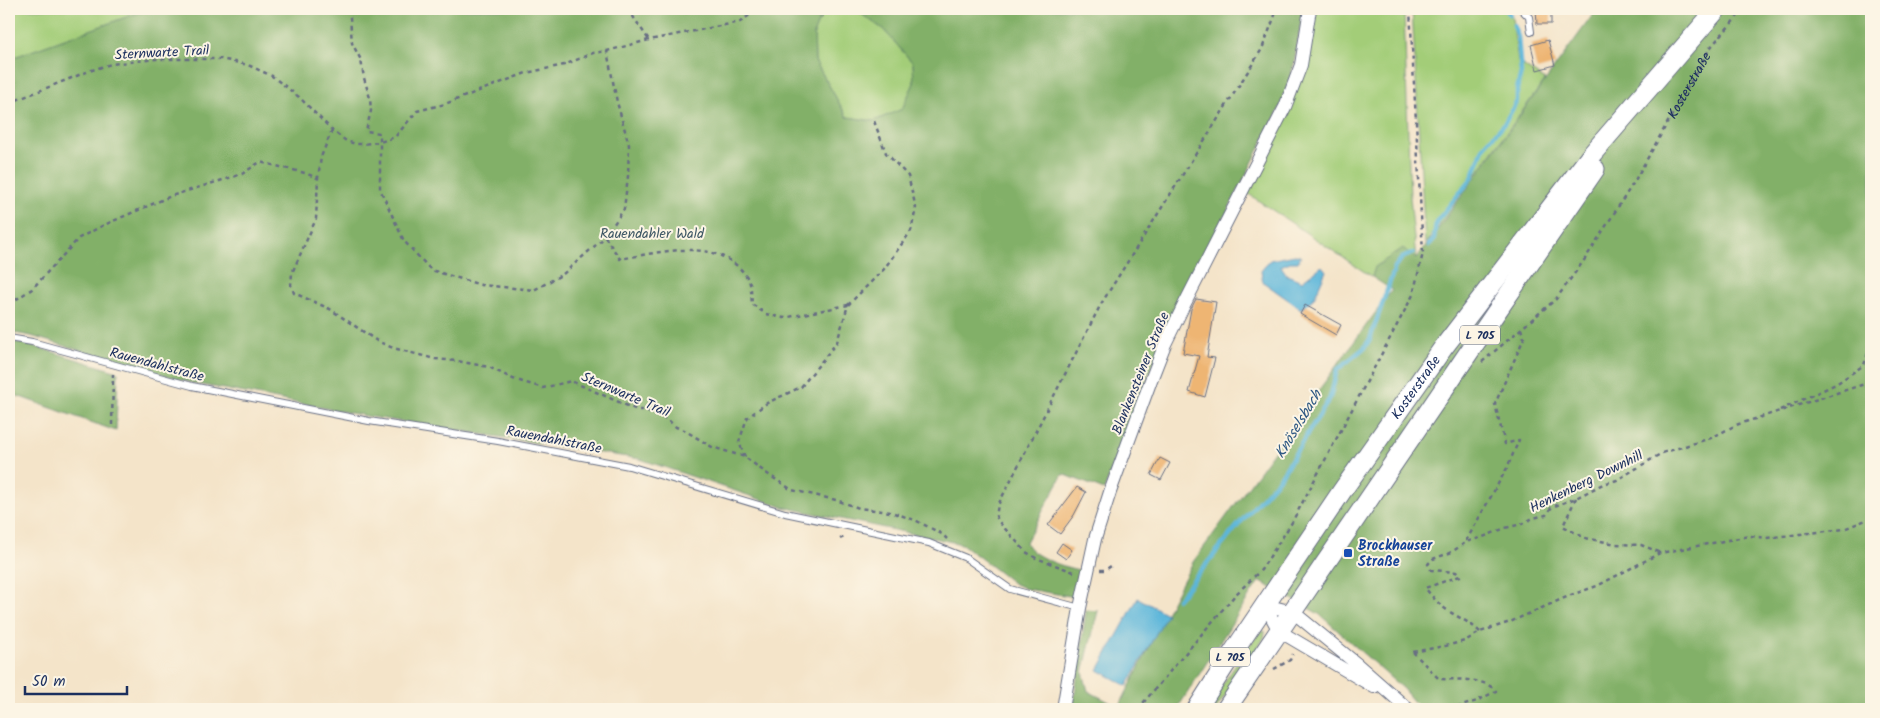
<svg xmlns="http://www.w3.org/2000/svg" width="1880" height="718" font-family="Kalam,sans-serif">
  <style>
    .green { fill: #a3cd78; stroke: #5f7e6b }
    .forest { fill: #82b068; stroke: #4e7063 }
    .water { fill: #5cb6da; stroke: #3c729c }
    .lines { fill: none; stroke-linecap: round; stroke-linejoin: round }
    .stream { stroke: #5cb6da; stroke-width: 4.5 }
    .building { fill: #eeb573 }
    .lane-casing { stroke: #676e83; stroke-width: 8 }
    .street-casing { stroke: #676e83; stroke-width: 14 }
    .primary-casing { stroke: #676e83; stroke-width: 21 }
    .path { stroke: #676e83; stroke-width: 2.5; stroke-dasharray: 4 4; stroke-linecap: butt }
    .lane { stroke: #fff; stroke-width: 6 }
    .street { stroke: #fff; stroke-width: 12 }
    .primary { stroke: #fff; stroke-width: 19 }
    .transit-dot { fill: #1a4fb4; stroke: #fcf5e5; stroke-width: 2 }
    .labels { text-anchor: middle; stroke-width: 4; stroke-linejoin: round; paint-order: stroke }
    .shield { fill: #fcf5e5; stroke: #5e6a86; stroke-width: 1 }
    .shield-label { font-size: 12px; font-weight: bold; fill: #1b2f5e }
    .street-label { font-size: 14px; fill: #1b2f5e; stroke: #fcf5e5 }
    .park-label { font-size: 14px; fill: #3d5664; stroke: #fcf5e5 }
    .transit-label { font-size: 14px; font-weight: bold; fill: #164399; stroke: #fcf5e5; text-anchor: start }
    .water-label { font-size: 15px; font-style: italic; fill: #2e5883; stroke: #fcf5e5 }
  </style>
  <rect width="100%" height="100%" fill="#fcf5e5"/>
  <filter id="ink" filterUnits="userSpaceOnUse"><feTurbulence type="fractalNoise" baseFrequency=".02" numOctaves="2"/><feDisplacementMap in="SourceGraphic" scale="10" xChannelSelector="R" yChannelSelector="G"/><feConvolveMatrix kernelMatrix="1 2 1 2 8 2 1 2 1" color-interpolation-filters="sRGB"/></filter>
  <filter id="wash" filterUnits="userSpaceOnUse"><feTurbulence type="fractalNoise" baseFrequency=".0096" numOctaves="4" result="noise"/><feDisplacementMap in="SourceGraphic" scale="20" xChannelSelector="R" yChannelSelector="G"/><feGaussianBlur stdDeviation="1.12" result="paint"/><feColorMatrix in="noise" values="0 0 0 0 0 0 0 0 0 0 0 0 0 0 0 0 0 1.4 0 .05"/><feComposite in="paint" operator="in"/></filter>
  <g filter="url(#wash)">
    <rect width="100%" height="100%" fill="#f4e4c9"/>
    <path class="green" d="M9 9H149L9 59Z
      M849 9H854L883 29 913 63 914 83 902 110 874 121 847 117 815 61 814 32 821 15Z
      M1317 9H1404L1410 197 1416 259 1376 267 1372 277 1247 193 1307 64Z
      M1412 9H1505L1512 17 1518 62 1545 80 1425 244Z
      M1261 631 1265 632 1264 638 1216 709H1206L1245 651Z"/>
    <path class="forest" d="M149 9H849L821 15 814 32 815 61 847 117 874 121 902 109 914 83 913 63 883 29 854 9H1303L1294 64 1281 106 1162 341 1104 490 1063 474 1026 542C1029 556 1066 568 1080 570L1076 597 1026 589 1013 583 962 544 783 507 640 459 372 417 192 383 31 336 9 332V59Z
      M1597 9H1871V709H1420L1403 689 1319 614 1259 581 1177 709H1073L1086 610 1098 611 1083 672 1088 691 1119 707C1144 659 1167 609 1193 562L1392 290 1372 277 1375 267 1403 248 1416 259Z
      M9 341 30 345 118 372 116 431 9 393Z"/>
    <path class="water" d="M1295 255 1301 256 1298 262H1290L1281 266 1287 275 1302 281 1322 266 1326 271 1314 298 1301 309 1263 282 1261 271 1270 260Z
      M1138 598 1167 614 1127 686 1098 670Z"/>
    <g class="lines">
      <path class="stream" d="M1506 9 1510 15
        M1429 245 1434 239 1436 222 1472 178 1484 146 1504 124 1517 101V89L1521 73 1518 37 1514 25
        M1178 599 1239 524 1281 476 1330 398 1337 370 1364 348 1370 339 1395 267 1402 258 1413 253"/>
    </g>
    <g id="blocks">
      <path class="building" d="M1536 9H1551V24H1537Z
        M1548 40 1555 65 1537 70 1531 45Z
        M1196 299 1216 302 1207 357 1215 358 1205 397 1189 392 1199 356 1183 353 1191 309Z
        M1305 305 1341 325 1336 335 1300 314Z
        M1160 458 1170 463 1161 480 1151 475Z
        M1077 487 1086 492 1074 515 1060 534 1048 525Z
        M1062 543 1072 550 1066 559 1056 552Z"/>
    </g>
  </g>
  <g filter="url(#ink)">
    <use href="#blocks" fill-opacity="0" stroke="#676e83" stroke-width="1"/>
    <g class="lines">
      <defs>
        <path id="lane" d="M1521 9 1529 17 1531 32
          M9 338 32 342 192 386 369 421 498 441 629 466 785 513 929 543 966 558 1010 589 1080 608"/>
        <path id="street" d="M1265 605 1293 612 1358 665 1408 709
          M1265 605 1279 631 1374 687
          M1063 709 1080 608 1095 539 1110 492 1151 380 1165 344 1184 305 1285 107 1301 65 1310 9"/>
        <g id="primary">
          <path id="s2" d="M1197 709 1234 651 1342 491 1443 348 1592 154 1717 9"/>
          <path d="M1226 709 1497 311 1595 169"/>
        </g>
      </defs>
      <use href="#lane" class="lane-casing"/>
      <use href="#street" class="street-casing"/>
      <use href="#primary" class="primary-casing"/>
      <g class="path">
        <path d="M348 9 350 17 352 43 361 60 364 78 370 98 371 111 366 131 380 133V189L404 241 431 270 481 285 534 290 563 274 605 237 624 209 628 176 629 145 617 102 607 51"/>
        <path d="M628 9 649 40"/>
        <path d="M819 9 822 17"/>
        <path d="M9 103 89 71 111 64 156 59H221L248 65 272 76 299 97 332 130 346 141 356 144H363L380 142 395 137 417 111 445 104 526 73 564 65 593 53 607 51 649 40 740 22 758 9"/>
        <path d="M332 130 321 157 318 178 316 219 292 273 291 285 294 293 330 309 377 341 393 348 435 359 457 361 489 367 513 379 543 388 571 381 637 410H646L668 420 676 427 684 430 712 447 745 457 766 473 792 490 836 500 859 508 891 512 915 520 942 534 947 539"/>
        <path d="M605 237 620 259C661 252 719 236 747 277 752 283 751 296 752 304L766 314 784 318 848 305"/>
        <path d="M9 304 32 289 79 238 104 225 171 196 242 174 260 162 305 173 317 178"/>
        <path id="s1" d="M1482 362 1556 299 1585 259 1634 182 1710 48 1744 9"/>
        <path d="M1780 410 1836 384 1864 365 1871 344"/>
        <path d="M112 425 113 374"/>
        <path d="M745 457 739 442 747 418 767 403 801 387 837 342 848 305 884 269 911 231 916 208 908 176 886 153 874 121"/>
        <path d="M1576 498 1563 526 1585 538 1616 544 1641 545 1659 552"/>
        <path d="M840 539 846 536"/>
        <path d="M1466 541 1507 468 1519 440 1505 444 1495 404 1524 338 1521 329"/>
        <path d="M1100 570H1105L1114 564"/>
        <path d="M1074 572 1036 558 1026 552 999 522 996 516 998 505 1101 304 1262 49 1274 18 1277 9"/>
        <path d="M1480 632C1470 622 1459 618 1447 610 1438 604 1432 596 1425 588L1460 576 1456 572 1431 570 1428 564 1433 559 1452 552 1466 542 1483 537 1505 528 1522 524 1533 518 1546 515 1552 507 1576 498 1603 484 1617 480 1662 453 1711 438 1736 425 1871 382"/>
        <path d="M1413 652 1445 646 1465 641 1480 632 1510 622 1571 595 1597 586 1660 553 1750 536 1766 538 1844 529 1871 518"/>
        <path d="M1413 652 1439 679C1456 680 1484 677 1496 691L1477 701 1453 709"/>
        <path d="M1274 669 1290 660 1293 654"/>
        <path d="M1138 709 1235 595 1261 570 1291 524 1413 295 1423 253 1410 9"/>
      </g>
      <use href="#lane" class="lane"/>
      <use href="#street" class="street"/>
      <use href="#primary" class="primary"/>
    </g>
  </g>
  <rect class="transit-dot" x="1343" y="548" width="10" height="10" rx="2.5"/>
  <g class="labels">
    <g class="shield">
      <rect x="1460" y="325.5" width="40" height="19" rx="4"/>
      <rect x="1210" y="647.5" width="40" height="19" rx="4"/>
    </g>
    <g class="shield-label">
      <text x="1480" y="339">L 705</text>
      <text x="1230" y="661">L 705</text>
    </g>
    <g class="street-label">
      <text transform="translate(162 52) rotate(-3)" y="5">Sternwarte Trail</text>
      <text dy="5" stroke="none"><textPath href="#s1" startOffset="349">Kosterstraße</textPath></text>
      <text transform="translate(157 364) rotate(15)" y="5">Rauendahlstraße</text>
      <text transform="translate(1140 373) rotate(-68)" y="5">Blankensteiner Straße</text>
      <text dy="5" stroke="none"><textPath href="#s2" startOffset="389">Kosterstraße</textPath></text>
      <text transform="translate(626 394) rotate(23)" y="5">Sternwarte Trail</text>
      <text transform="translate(554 439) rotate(11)" y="5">Rauendahlstraße</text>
      <text transform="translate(1586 481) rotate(-26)" y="5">Henkenberg Downhill</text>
    </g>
    <g class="park-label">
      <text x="652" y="238">Rauendahler Wald</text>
    </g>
    <g class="transit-label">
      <text x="1358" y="550">Brockhauser<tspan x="1358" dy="16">Straße</tspan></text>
    </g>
    <g class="water-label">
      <text transform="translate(1298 424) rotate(-59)" y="5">Knöselsbach</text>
    </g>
  </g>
  <rect width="1880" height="718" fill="none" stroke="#fcf5e5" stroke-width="30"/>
  <path d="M25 686v8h102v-8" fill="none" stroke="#1b2f5e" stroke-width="2.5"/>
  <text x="32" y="686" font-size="15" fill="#1b2f5e" stroke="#fcf5e5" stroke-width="4" paint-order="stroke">50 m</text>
</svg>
